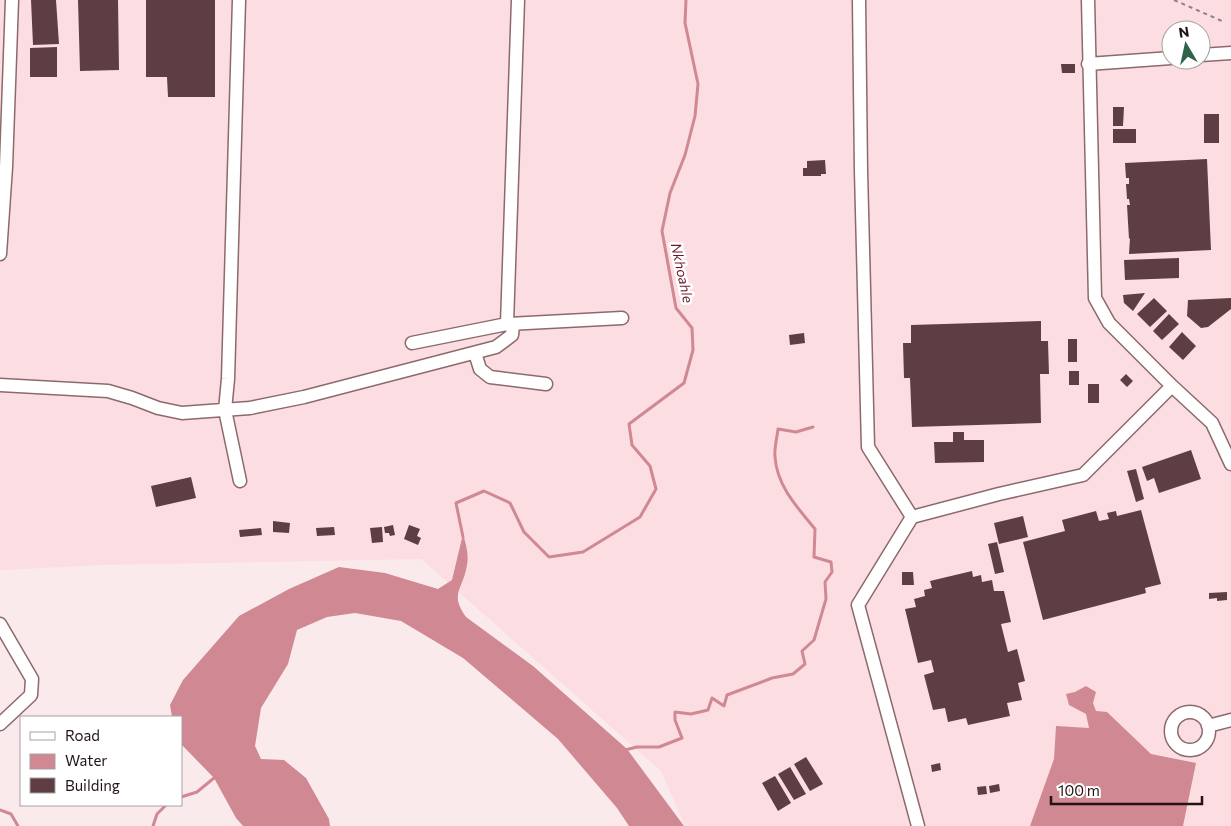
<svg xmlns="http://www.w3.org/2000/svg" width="1231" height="826" font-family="Commissioner,sans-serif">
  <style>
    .built { fill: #fcdee2; fill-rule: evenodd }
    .water { fill: #d08893 }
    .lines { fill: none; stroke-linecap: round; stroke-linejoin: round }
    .stream { stroke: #d08893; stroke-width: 3 }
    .building { fill: #5e3e42 }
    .minor-casing { stroke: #8c696d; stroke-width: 15 }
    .path { stroke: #8f8082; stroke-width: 2; stroke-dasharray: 4 4; stroke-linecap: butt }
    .minor { stroke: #fff; stroke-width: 12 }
    .labels { text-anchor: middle; stroke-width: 5; stroke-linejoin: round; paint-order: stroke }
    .water-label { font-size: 14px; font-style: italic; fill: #6b152c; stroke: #fff }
  </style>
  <rect width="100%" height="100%" fill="#faeaec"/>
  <path class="built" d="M0 0H1231V826H685L661 771 421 559 105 565 0 570ZM1171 30H1201V60H1171Z"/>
  <path class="water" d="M463 534C466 544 469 555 467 565 463 590 449 593 466 617L533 666 627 749 684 826H629L617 808 558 739 463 658 401 621 355 613 327 617 297 630 288 664 261 708 255 746 261 759 284 760 306 778 329 819 330 826H243L236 818 214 778 181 744V717H172L170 705 183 680 239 616 289 589 339 567 385 573 438 589 452 580Z
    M1086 686 1096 692 1093 703 1096 711 1107 712 1151 754 1196 763 1183 826H1030L1054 759 1056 726 1089 728 1086 714 1069 705 1066 694 1075 692Z"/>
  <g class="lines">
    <path class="stream" d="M463 537 456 503 484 491 510 503 524 532 549 557 583 552 640 517 656 489 650 466 632 445 629 424 684 383 693 350 692 328 676 308 662 231 670 193 685 155 695 116 698 84 685 23 686 0
      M625 750 637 747H659L682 738 675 720V712L691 714 708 710 712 698 724 706 727 695 772 678 793 674 805 664 802 651 814 640 826 599 825 582 832 572 831 562 814 557 815 529C797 507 777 486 775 457 774 448 777 438 778 429L796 432 813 427
      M181 797 197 792 214 778 217 777
      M0 810 11 814 18 826
      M153 826 157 814 166 805"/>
  </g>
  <path class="building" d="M31 0H56L59 44 33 45Z
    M78 0H118L119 70 80 71Z
    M146 0H215V97H168L167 77H146Z
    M57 47V77H30V48Z
    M1061 64H1075V73H1062Z
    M1113 107H1124L1123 126H1113Z
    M1204 114H1219V143H1204Z
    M1113 129H1136V143H1113Z
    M1207 159 1211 250 1129 254 1130 238 1129 239 1127 205H1130L1129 199H1127L1126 184H1129V178H1126L1125 163Z
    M825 160 826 174H821V176H803V168H807V161Z
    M1179 258V278L1125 280 1124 260Z
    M1145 293 1133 311 1124 303 1123 295Z
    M1154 298 1167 311 1150 327 1137 314Z
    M1231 298V309L1208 327 1201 328 1187 316 1188 300Z
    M1169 314 1179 324 1162 340 1153 331Z
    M1041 321V341H1048L1049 374H1040L1041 423 912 427 910 378H904L903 343H911V325Z
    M1182 332 1196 346 1183 360 1169 347Z
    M804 333 805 343 790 345 789 335Z
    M1068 339H1077V362H1068Z
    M1069 371H1079V385H1069Z
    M1126 374 1133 381 1127 387 1120 380Z
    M1088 384H1099V403H1088Z
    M953 432H964V440H984V462L935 463 934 442H953Z
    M1191 450 1201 479 1159 493 1154 478 1147 481 1142 467Z
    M1136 469 1144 499 1136 502 1127 471Z
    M191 477 196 498 156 507 151 486Z
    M1141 510 1161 584 1145 588 1146 593 1043 620 1023 542 1065 531 1062 520 1096 511 1099 521 1109 519 1107 513 1116 511 1117 516Z
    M1023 516 1028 537 999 544 994 523Z
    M273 521 290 523 289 533 273 532Z
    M393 525 395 535 390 536 389 533H385L384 527Z
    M409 525 420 529 417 536 421 538 418 545 404 539Z
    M334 527 335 535 317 536 316 528Z
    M382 527 383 542 372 543 370 528Z
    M261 528 262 535 240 537 239 530Z
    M997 542 1004 572 995 574 988 544Z
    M972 571 973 577 981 575 982 582 992 580 994 591H1004L1011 622 1001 624 1008 652 1017 649 1025 681 1018 683 1022 700 1007 703 1010 716 968 725 966 718 948 722 945 708 933 710 924 675 934 672 931 660 918 663 905 609 916 607 914 599 925 596 924 590 932 588 930 581Z
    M902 572H913L914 585H902Z
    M1227 592V600L1217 601V598L1209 599V593Z
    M806 757 823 784 810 791 794 764Z
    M940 763 941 770 932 772 931 765Z
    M790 767 806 794 794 800 778 774Z
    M775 776 791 803 778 811 762 783Z
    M999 784 1000 791 990 793 989 786Z
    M986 786 987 794 978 795 977 787Z"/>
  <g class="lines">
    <defs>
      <path id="minor" d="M239 0 228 379 225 410 240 481
        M859 0 861 171 868 447 912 517 858 605 918 826
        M1088 0 1095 298 1109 323 1172 386 1212 423 1231 464
        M1201 55 1231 53
        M1088 64 1171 58
        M0 254 6 167 12 0
        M507 324 518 0
        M412 343 507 324 622 318
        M475 353 480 369 490 377 546 384
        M0 385 108 391 132 398 158 408 182 413 250 408 304 397 496 347 512 335 513 324
        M912 517 999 494 1083 475 1172 386
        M0 624 32 679 31 695 0 724
        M1171 731a19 19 0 1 1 38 0a19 19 0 1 1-38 0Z
        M1208 726 1231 720"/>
    </defs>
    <use href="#minor" class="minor-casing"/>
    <path class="path" d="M1174 0 1222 21"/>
    <use href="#minor" class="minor"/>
  </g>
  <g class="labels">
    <g class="water-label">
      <text transform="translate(682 273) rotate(78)" y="5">Nkhoahle</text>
    </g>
  </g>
  <rect x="20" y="716" width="162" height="90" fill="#ffffff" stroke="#a7a1a2"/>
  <rect x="30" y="732" width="25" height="8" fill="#ffffff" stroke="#a7a1a2"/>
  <text x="65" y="741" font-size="15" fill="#221416">Road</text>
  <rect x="30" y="754" width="25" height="15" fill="#d08893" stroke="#a7a1a2"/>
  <text x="65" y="766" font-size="15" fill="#221416">Water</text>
  <rect x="30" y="778" width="25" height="15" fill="#5e3e42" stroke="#a7a1a2"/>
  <text x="65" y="791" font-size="15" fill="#221416">Building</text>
  <g transform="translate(1186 45) rotate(351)"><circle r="24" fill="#ffffff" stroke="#a7a1a2"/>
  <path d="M0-4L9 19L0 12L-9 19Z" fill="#2f644a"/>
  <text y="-8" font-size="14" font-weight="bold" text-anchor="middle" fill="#221416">N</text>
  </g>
  <path d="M1051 796v8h151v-8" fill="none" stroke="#221416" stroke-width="2.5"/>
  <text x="1058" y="796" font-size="15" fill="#221416" stroke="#ffffff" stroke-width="4" paint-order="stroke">100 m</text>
</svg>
